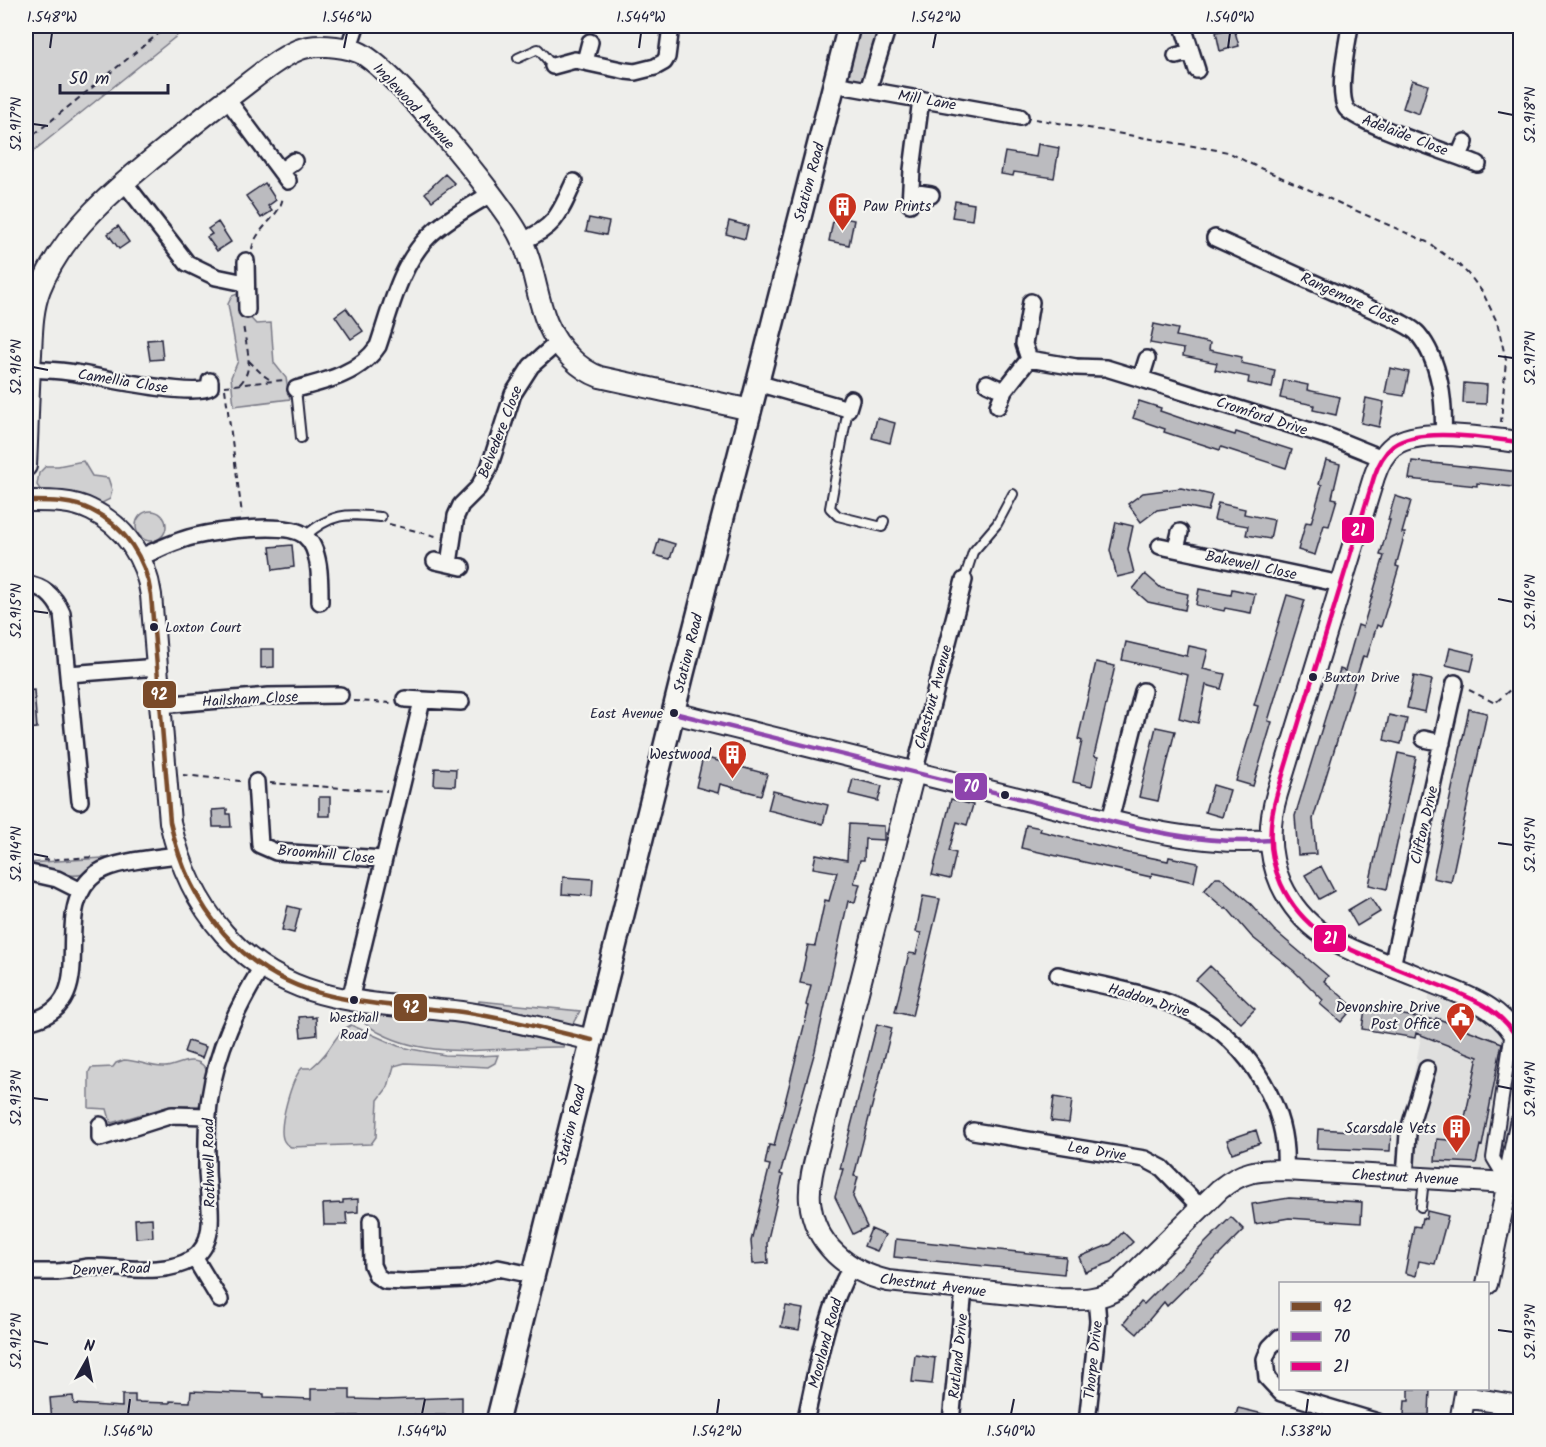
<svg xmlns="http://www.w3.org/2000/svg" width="1546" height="1447" font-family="Kalam,sans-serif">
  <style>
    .built { fill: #dfdfde }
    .green { fill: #d0d0d1; stroke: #797986; stroke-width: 1.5 }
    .building { fill: #bbbbbf; stroke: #22223b; stroke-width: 1.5 }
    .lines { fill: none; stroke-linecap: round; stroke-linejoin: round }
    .service-casing { stroke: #22223b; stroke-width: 12 }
    .pedestrian-casing { stroke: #22223b; stroke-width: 16 }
    .minor-casing { stroke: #22223b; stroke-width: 20 }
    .tertiary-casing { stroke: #22223b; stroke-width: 24 }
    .secondary-casing { stroke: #22223b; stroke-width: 26 }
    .path { stroke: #22223b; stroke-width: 2; stroke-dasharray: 6 4.5; stroke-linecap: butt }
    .service { stroke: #f6f6f2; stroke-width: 8 }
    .pedestrian { stroke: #f6f6f2; stroke-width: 12 }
    .minor { stroke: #f6f6f2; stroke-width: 15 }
    .tertiary { stroke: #f6f6f2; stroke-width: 20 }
    .secondary { stroke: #f6f6f2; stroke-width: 21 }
    .bus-1-casing { stroke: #f6f6f2; stroke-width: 9 }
    .bus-2-casing { stroke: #f6f6f2; stroke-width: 9 }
    .bus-3-casing { stroke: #f6f6f2; stroke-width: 9 }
    .bus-1 { stroke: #7a4b2a; stroke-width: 4.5 }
    .bus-2 { stroke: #8e44ad; stroke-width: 4.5 }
    .bus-3 { stroke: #e5007d; stroke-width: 4.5 }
    .ticks { fill: none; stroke: #22223b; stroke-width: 2 }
    .bus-dot { fill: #22223b; stroke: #f6f6f2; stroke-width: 2 }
    .labels { text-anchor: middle; stroke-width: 4.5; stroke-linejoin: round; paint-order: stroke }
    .bus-label { font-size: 14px; fill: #22223b; stroke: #f6f6f2; text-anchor: start }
    .street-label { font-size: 15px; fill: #22223b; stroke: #f6f6f2 }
    .poi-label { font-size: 15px; fill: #22223b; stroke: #f6f6f2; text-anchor: end }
    .line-badge { stroke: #f6f6f2; stroke-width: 2 }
    .badge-label { font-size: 16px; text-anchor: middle; font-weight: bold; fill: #fff }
    .neatline { fill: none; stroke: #22223b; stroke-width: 2 }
    .ticks-label { font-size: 15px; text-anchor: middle; fill: #22223b }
  </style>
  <rect width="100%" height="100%" fill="#eeeeeb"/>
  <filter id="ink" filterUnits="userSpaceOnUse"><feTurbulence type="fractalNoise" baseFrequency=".0167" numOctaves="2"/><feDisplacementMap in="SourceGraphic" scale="12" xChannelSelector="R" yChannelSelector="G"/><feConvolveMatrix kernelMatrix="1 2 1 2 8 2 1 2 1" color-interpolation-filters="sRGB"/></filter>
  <g filter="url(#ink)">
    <path class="built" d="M1430 991 1494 1020 1518 1065 1502 1173 1395 1169Z"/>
    <path class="green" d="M26 26H189L26 157Z
      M855 26H881L866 74 861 81C855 82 849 80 845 76Z
      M240 293 242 309 256 324 271 323 274 363 286 378 290 399 234 406 231 377 238 361 228 304 232 296Z
      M83 461 92 476 108 478 112 490 110 499 100 504 89 497 43 494 37 485 39 473 46 466H58Z
      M136 526a15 15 0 1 1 30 0a15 15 0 1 1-30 0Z
      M118 857C106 860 99 866 88 872 73 881 42 869 26 866L28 863Z
      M479 1001 580 1011 572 1025 567 1026 478 1005Z
      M358 1010 419 1015 490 1025 563 1042 565 1045 564 1047C504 1045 437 1063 380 1033 372 1029 365 1023 357 1018Z
      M351 1025 398 1046 411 1049 445 1055 476 1056 498 1055 495 1063 488 1067 405 1063 394 1066 388 1087 378 1100 376 1137 371 1144 291 1147C287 1145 286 1145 284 1141 277 1128 292 1078 302 1068H311C316 1064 321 1059 325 1054 334 1043 338 1031 351 1025Z
      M124 1060C138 1060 151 1068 165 1067 174 1067 183 1060 192 1061 202 1061 210 1071 209 1080 209 1083 200 1102 199 1106H170L111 1123 107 1109 89 1108V1072L91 1068 113 1067 116 1063Z"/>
    <path class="building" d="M1234 28 1239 46 1220 51 1216 32Z
      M1412 80 1428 85 1419 114 1403 108Z
      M1038 144 1059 148 1054 178 1014 172 1013 176 1001 174 1005 152 1036 157Z
      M445 174 455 184 432 201 425 193Z
      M265 183 276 200 268 206 272 211 261 218 246 196Z
      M955 201 974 204 972 220 952 217Z
      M834 216 854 220 849 245 829 241Z
      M589 218 609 222 606 235 586 231Z
      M729 221 748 226 745 239 726 234Z
      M218 222 231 242 217 251 207 237 212 234 208 229Z
      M118 226 129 242 119 249 108 234Z
      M346 308 363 331 351 339 335 316Z
      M1154 324 1178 329 1176 336 1210 343 1209 350 1242 357 1241 363 1275 370 1272 388 1248 383 1249 377 1215 370 1217 363 1183 356 1184 349 1150 343Z
      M161 339 163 359 150 360 147 340Z
      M1390 368 1409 372 1404 396 1385 393Z
      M1284 380 1308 385 1307 390 1340 397 1336 415 1313 410 1314 405 1280 398Z
      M1464 383 1487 385 1486 404 1463 403Z
      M1366 398 1384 402 1379 427 1361 423Z
      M1139 401 1161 408 1160 411 1192 422 1235 435 1236 432 1292 450 1286 468 1221 447 1220 450 1164 432 1165 429 1133 418Z
      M877 418 895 423 890 443 872 438Z
      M1326 460 1340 464 1332 498 1337 499 1329 526 1324 525 1315 555 1298 550 1306 522 1311 523 1322 485 1319 484Z
      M1412 461 1521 472V488L1477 483V486L1409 479Z
      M1181 488 1212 495 1208 511 1184 506 1157 510 1141 522 1128 504 1143 493Z
      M1395 496 1411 501 1402 533H1405L1396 566 1399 567 1381 627 1377 625 1367 657 1363 656 1313 819 1316 854 1298 855 1295 816 1340 669 1345 671 1358 625 1363 627 1384 556 1380 555 1390 520H1388Z
      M1218 503 1245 509 1244 514 1274 520 1270 539 1246 535 1248 526 1214 520Z
      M1116 522 1133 526 1128 549 1134 573 1117 577 1110 550Z
      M659 539 675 544 670 559 654 555Z
      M292 545 294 567 273 570 270 547Z
      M1145 574 1161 588 1188 594 1185 610 1148 602 1133 589Z
      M1199 589 1231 595 1232 589 1255 594 1251 613 1225 608 1224 611 1196 605Z
      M1287 595 1305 600 1268 721 1272 722 1253 786 1236 781 1258 706 1254 705Z
      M1126 642 1187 656 1189 646 1208 650 1203 669 1225 674 1221 689 1206 685 1198 723 1179 718 1188 675 1122 660Z
      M1450 648 1475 654 1471 671 1446 665Z
      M261 649H274V667L261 668Z
      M1096 662 1115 666 1094 756 1098 757 1092 786 1073 782 1082 741 1078 739Z
      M1414 676 1432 680 1425 712 1407 708Z
      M34 690 37 728 26 729V691Z
      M1469 709 1487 713 1451 882 1433 878Z
      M1389 715 1407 719 1401 744 1384 740Z
      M1156 727 1175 731 1158 801 1139 797Z
      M1398 753 1416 757 1387 889 1369 885Z
      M703 757 767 774 761 795 720 784 718 793 696 787Z
      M435 768 456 769 455 786 434 785Z
      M853 779 882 786 878 801 849 794Z
      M1213 785 1230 790 1222 817 1205 812Z
      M773 791 828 805 823 824 768 810Z
      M319 797H330V816H319Z
      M951 799 973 805 967 825 957 822 949 851 956 853 950 879 932 875Z
      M227 809V814H230L231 827H213L212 810Z
      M849 824 884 826V840L865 839 864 860H860L854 883 860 884 855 902 848 901 815 1051 780 1174 783 1175 767 1243 768 1263 753 1264 751 1241 770 1165 765 1164 769 1145 774 1146 809 1006 806 1005 811 985 800 983 808 945 815 946 825 900 829 901 837 872 813 868 816 854 847 860Z
      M1026 825 1041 828 1040 831 1129 853 1168 861 1169 857 1198 863 1194 882 1152 873 1151 877 1021 848Z
      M1321 866 1334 891 1319 899 1305 875Z
      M563 877 593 879 592 896 562 894Z
      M1216 877H1220L1248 901 1274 930 1328 976 1324 981 1354 1007 1341 1022 1320 1004 1323 1000 1294 971 1252 937 1226 907 1225 909 1204 891Z
      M923 896 940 899 912 1016 895 1012 909 953 916 954 921 933 916 932Z
      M1370 897 1380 912 1357 926 1348 910Z
      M288 906 300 909 294 933 282 930Z
      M1210 966 1255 1009 1241 1023 1196 980Z
      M1365 1009 1435 1020 1436 1018 1502 1043 1482 1146 1480 1145 1476 1163 1435 1161 1437 1139 1460 1141 1478 1057 1416 1033 1415 1038 1362 1029Z
      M312 1016V1018L316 1017 317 1035 301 1037 299 1017Z
      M877 1024 892 1028 854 1176 858 1177 853 1197 867 1227 853 1234 835 1197 843 1169H840Z
      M188 1041 206 1047 202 1058 184 1052Z
      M1054 1097 1072 1100 1069 1123 1051 1121Z
      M1318 1129 1391 1133 1390 1151 1317 1148Z
      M1256 1130 1260 1143 1232 1153 1227 1140Z
      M1289 1198 1362 1202 1361 1223 1289 1218 1255 1224 1252 1204Z
      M358 1199V1212L346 1213 347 1225H324L323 1204 343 1203V1200Z
      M1427 1211 1448 1216 1435 1264 1419 1261 1416 1276 1405 1273 1414 1226 1420 1227 1422 1218 1426 1219Z
      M1231 1217 1244 1230 1216 1258 1167 1306 1164 1302 1137 1334 1124 1323 1141 1302 1144 1304Z
      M152 1218 153 1237 136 1238 135 1219Z
      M871 1229 885 1235 877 1251 864 1246Z
      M1123 1232 1133 1242 1112 1262 1085 1272 1079 1257 1111 1244Z
      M896 1239 1066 1257 1064 1274 894 1257Z
      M786 1306 803 1309 799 1330 781 1327Z
      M915 1355 935 1358 932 1384 912 1382Z
      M311 1389H350V1399L386 1400 462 1397V1415L326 1416V1418L301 1419 257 1417 256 1422 160 1419V1421H145V1418H106V1422H52L50 1398 73 1396 74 1404 122 1407V1395H135V1402L170 1403V1401L190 1402 191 1391 264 1394V1397L311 1399Z
      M1409 1389H1430L1429 1415H1404L1405 1401H1409Z
      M1238 1408 1276 1417V1422H1234Z"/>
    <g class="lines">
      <defs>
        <path id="service" d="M518 58 538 49 553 66
          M296 389 301 438
          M848 409 830 508 838 516 882 527 884 521
          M305 536C333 512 346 514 381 517
          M964 580 973 552 997 524 1013 494
          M1421 1207 1424 1179"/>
        <path id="pedestrian" d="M1508 1183 1493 1158 1512 1031"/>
        <path id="minor" d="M1183 26 1197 70
          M1350 26C1347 45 1337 91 1346 108 1353 122 1457 155 1478 164
          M348 50 356 26
          M1176 56 1191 52
          M585 61 590 42
          M553 66 575 60 626 71 635 72 655 67 664 62 667 57 671 26
          M834 84 1020 117
          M868 90 888 26
          M227 99 288 181
          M1459 156 1465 142
          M281 171 294 161
          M124 182 187 263 216 277 245 283
          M911 192 931 195
          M910 204 912 170 921 99
          M1215 238 1398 321C1405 325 1413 328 1418 334 1440 360 1445 403 1443 435
          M522 241C556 227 560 213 574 182
          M246 261 247 310
          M26 281 41 286
          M1029 359 1076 367 1106 368 1330 437 1382 458
          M30 369C45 370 61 370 76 373 99 377 195 398 210 387V381
          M1141 378 1147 359
          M757 383 848 409 851 399
          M987 383 1004 391
          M296 389C327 381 360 373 378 346 391 308 400 265 429 236 446 219 470 207 490 194
          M998 406 1004 391 1029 359 1024 344 1031 302
          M1160 546 1341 584
          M1176 549 1180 532
          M140 557C158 550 176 540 196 536 218 531 288 521 305 536 321 549 320 583 320 602
          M435 561 462 567
          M449 564 456 516 461 505 478 488 489 468 513 394 531 366 557 343
          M26 584C43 586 55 597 62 613L80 801
          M69 674 157 667
          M405 699 461 702
          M160 705 269 696 340 695
          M1424 739 1442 743
          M914 773 964 580
          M256 782 260 845 276 852 383 859
          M1110 820 1143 691
          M26 872 57 879 81 891
          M1392 966 1455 683
          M1058 975C1143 996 1215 999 1263 1082 1279 1110 1287 1137 1285 1170
          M350 1000 422 701
          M26 1022C109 1006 43 912 97 873 114 861 156 858 178 855
          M100 1125V1138L172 1115 207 1116
          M973 1131 1145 1159 1162 1168 1202 1209
          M1405 1177 1408 1133 1427 1069
          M371 1221 372 1265 377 1276 385 1281 404 1282 463 1279 498 1268 532 1275
          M194 1257 220 1300
          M26 1272C36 1272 47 1272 57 1272 68 1271 78 1268 89 1267 121 1266 162 1277 192 1259 221 1240 207 1197 207 1169 207 1145 206 1121 210 1097 217 1049 237 1008 262 967
          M1280 1337 1270 1347 1265 1359 1267 1378 1281 1393 1378 1422
          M805 1422C817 1370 825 1313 851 1267
          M951 1422 964 1290
          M1087 1422 1098 1321 1096 1298"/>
        <path id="tertiary" d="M1520 442C1487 439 1420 426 1393 446 1383 454 1378 465 1374 477L1277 794C1268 824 1268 855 1281 884 1304 934 1343 947 1391 966 1409 973 1428 981 1446 988 1477 1000 1505 1012 1520 1044
          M26 466C28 428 28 391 31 354 32 332 32 310 40 289 63 231 116 188 163 150 187 130 210 111 235 93 254 79 275 60 298 50 314 43 341 46 358 52 391 65 499 198 518 233 542 276 532 320 571 358 579 366 589 373 600 377L751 410
          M26 501C47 501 71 500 91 510 125 526 146 559 151 595L170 822C189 908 242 976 331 996 374 1006 419 1007 462 1012 506 1018 549 1030 592 1040
          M674 713C792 743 911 772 1030 801 1109 820 1189 847 1271 840
          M914 773 823 1129C818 1151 808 1178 810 1201 814 1244 848 1272 888 1281L1059 1299C1082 1300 1101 1300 1120 1287L1220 1189C1243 1171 1256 1170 1285 1170L1508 1183
          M1487 1284 1520 1124
          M1465 1397 1520 1406
          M1460 1422 1466 1388"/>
        <path id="secondary" d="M497 1422 683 673 849 26"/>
      </defs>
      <use href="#service" class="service-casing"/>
      <use href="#pedestrian" class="pedestrian-casing"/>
      <use href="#minor" class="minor-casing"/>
      <use href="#tertiary" class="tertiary-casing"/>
      <use href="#secondary" class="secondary-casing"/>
      <path class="path" d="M1035 119 1228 152 1251 164 1427 242 1459 265 1471 277 1483 293 1497 322 1506 360 1501 422
        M26 141 168 26
        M252 249C256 227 281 217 283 196
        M249 361 263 375 272 381
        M240 384C256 367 245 345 243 324
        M224 386 284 380
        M225 389 242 514
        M389 524 439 537
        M1469 690 1495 703 1520 681
        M353 701 392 703
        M183 775 240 781
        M270 783 387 791
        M43 860 94 857"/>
      <use href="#service" class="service"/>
      <use href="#pedestrian" class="pedestrian"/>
      <use href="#minor" class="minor"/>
      <use href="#tertiary" class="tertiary"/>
      <use href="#secondary" class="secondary"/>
      <defs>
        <path id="bus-1" d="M26 501C47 501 71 500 91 510 125 526 146 559 151 595L170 822C189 908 242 976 331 996 374 1006 419 1007 462 1012 506 1018 549 1030 592 1040"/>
        <path id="bus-2" d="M674 713C792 743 911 772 1030 801 1109 820 1189 847 1271 840"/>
        <path id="bus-3" d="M1520 442C1487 439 1420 426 1393 446 1383 454 1378 465 1374 477L1277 794C1268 824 1268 855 1281 884 1304 934 1343 947 1391 966 1409 973 1428 981 1446 988 1477 1000 1505 1012 1520 1044"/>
      </defs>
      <use href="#bus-1" class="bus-1-casing"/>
      <use href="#bus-2" class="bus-2-casing"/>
      <use href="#bus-3" class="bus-3-casing"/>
      <use href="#bus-1" class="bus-1"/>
      <use href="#bus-2" class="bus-2"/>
      <use href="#bus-3" class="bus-3"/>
    </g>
  </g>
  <path class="ticks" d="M50 48 52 33M344 48 347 33M639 48 641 33M933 48 936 33M1228 48 1230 33M1498 112 1513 115M33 124 48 126M1498 356 1513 358M33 367 48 370M1498 599 1513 602M33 611 48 613M1498 843 1513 845M33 854 48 857M1498 1086 1513 1089M33 1098 48 1100M1498 1330 1513 1332M33 1341 48 1344M128 1414 130 1399M422 1414 425 1399M717 1414 719 1399M1011 1414 1014 1399M1306 1414 1308 1399"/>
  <defs>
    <symbol id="building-pin" viewBox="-11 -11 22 30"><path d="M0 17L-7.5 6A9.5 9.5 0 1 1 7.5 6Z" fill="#c8321e" stroke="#f6f6f2"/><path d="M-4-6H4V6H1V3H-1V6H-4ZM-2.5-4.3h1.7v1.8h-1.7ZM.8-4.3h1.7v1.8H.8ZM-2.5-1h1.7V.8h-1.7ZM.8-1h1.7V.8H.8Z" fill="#fff"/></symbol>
    <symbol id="civic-pin" viewBox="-11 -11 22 30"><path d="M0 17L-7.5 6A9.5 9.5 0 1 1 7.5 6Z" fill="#c8321e" stroke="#f6f6f2"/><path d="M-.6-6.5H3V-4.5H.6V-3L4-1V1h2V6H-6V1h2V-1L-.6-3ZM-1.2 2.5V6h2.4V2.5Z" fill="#fff"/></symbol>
  </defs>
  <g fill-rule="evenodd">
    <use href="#building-pin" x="826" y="190" width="33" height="45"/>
    <use href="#building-pin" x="716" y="738" width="33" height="45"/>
    <use href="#civic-pin" x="1444" y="1000" width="33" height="45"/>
    <use href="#building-pin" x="1440" y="1112" width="33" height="45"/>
  </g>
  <g class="bus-dot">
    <circle cx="154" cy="627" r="5"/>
    <circle cx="1313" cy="677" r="5"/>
    <circle cx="674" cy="713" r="5"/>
    <circle cx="1005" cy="795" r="5"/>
    <circle cx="354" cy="1000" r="5"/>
  </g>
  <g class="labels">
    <g class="bus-label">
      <text x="165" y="632">Loxton Court</text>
      <text x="1324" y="682">Buxton Drive</text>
      <text x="663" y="718" text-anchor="end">East Avenue</text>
      <text x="354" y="1022" text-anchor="middle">Westhall<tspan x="354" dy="17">Road</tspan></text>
    </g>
    <g class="street-label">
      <text transform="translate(927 100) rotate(10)" y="5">Mill Lane</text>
      <text transform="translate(414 106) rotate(47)" y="5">Inglewood Avenue</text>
      <text transform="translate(1405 135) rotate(21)" y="5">Adelaide Close</text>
      <text transform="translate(809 182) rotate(-75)" y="5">Station Road</text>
      <text transform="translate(1350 299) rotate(25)" y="5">Rangemore Close</text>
      <text transform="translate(123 381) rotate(9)" y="5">Camellia Close</text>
      <text transform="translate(1262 416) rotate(18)" y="5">Cromford Drive</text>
      <text transform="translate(500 432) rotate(-69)" y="5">Belvedere Close</text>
      <text transform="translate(1251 565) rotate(12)" y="5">Bakewell Close</text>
      <text transform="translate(688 653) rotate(-76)" y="5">Station Road</text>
      <text transform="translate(933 697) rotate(-75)" y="5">Chestnut Avenue</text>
      <text transform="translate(250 699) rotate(-3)" y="5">Hailsham Close</text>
      <text transform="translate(1424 825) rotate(-77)" y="5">Clifton Drive</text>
      <text transform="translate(326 854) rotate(5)" y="5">Broomhill Close</text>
      <text transform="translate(1149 1000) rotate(17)" y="5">Haddon Drive</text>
      <text transform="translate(571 1125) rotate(-76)" y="5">Station Road</text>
      <text transform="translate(1097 1151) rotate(9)" y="5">Lea Drive</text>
      <text transform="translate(209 1163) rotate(-91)" y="5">Rothwell Road</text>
      <text transform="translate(1405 1177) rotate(3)" y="5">Chestnut Avenue</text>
      <text transform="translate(111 1269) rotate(-2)" y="5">Denver Road</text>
      <text transform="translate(933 1285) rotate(7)" y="5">Chestnut Avenue</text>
      <text transform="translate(825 1343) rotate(-75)" y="5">Moorland Road</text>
      <text transform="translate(958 1356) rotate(-84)" y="5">Rutland Drive</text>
      <text transform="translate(1093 1360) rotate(-84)" y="5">Thorpe Drive</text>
    </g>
    <g class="poi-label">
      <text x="863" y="211" text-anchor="start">Paw Prints</text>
      <text x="711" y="759">Westwood</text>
      <text x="1440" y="1012">Devonshire Drive<tspan x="1440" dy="17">Post Office</tspan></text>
      <text x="1436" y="1133">Scarsdale Vets</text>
    </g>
  </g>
  <g class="line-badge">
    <rect x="1341" y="516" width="34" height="28" rx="6" fill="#e5007d"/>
    <rect x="142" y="680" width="35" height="29" rx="6" fill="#7a4b2a"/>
    <rect x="954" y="772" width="34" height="29" rx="6" fill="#8e44ad"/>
    <rect x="1313" y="924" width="34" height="29" rx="6" fill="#e5007d"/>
    <rect x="393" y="993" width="35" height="29" rx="6" fill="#7a4b2a"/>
  </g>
  <g class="badge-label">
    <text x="1358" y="536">21</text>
    <text x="159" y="700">92</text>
    <text x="971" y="792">70</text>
    <text x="1330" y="944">21</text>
    <text x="411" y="1013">92</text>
  </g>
  <rect width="1546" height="1447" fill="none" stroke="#f6f6f2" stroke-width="66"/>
  <rect x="1279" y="1282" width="210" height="108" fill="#f6f6f2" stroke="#a1a1a9" stroke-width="1.5"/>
  <rect x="1291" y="1302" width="30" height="9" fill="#7a4b2a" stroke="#a1a1a9" stroke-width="1.5"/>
  <text x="1333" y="1312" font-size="18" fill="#22223b">92</text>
  <rect x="1291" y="1332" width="30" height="9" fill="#8e44ad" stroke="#a1a1a9" stroke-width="1.5"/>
  <text x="1333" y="1342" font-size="18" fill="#22223b">70</text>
  <rect x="1291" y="1362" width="30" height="9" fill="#e5007d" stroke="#a1a1a9" stroke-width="1.5"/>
  <text x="1333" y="1372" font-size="18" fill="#22223b">21</text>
  <g transform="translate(87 1360) rotate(9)" stroke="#f6f6f2" stroke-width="4.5" paint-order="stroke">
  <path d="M0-4.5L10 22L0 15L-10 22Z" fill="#22223b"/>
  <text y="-9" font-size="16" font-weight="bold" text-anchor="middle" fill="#22223b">N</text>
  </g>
  <path d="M60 84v9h108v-9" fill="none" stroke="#22223b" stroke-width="3"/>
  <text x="69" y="84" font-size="18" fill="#22223b" stroke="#f6f6f2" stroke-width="4.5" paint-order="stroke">50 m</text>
  <rect x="33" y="33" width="1480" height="1381" class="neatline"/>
  <g class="ticks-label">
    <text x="52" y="22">1.548°W</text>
    <text x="347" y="22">1.546°W</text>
    <text x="641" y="22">1.544°W</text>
    <text x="936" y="22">1.542°W</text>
    <text x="1230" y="22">1.540°W</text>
    <text transform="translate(1530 115) rotate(-90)" y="5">52.918°N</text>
    <text transform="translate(16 124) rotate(-90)" y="5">52.917°N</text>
    <text transform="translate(1530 358) rotate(-90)" y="5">52.917°N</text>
    <text transform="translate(16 367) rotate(-90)" y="5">52.916°N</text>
    <text transform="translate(1530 602) rotate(-90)" y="5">52.916°N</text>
    <text transform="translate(16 611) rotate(-90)" y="5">52.915°N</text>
    <text transform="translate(1530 845) rotate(-90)" y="5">52.915°N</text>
    <text transform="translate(16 854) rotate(-90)" y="5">52.914°N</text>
    <text transform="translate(1530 1089) rotate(-90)" y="5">52.914°N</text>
    <text transform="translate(16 1098) rotate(-90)" y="5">52.913°N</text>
    <text transform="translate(1530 1332) rotate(-90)" y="5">52.913°N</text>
    <text transform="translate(16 1341) rotate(-90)" y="5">52.912°N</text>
    <text x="128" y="1436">1.546°W</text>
    <text x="422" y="1436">1.544°W</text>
    <text x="717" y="1436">1.542°W</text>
    <text x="1011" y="1436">1.540°W</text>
    <text x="1306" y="1436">1.538°W</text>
  </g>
</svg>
